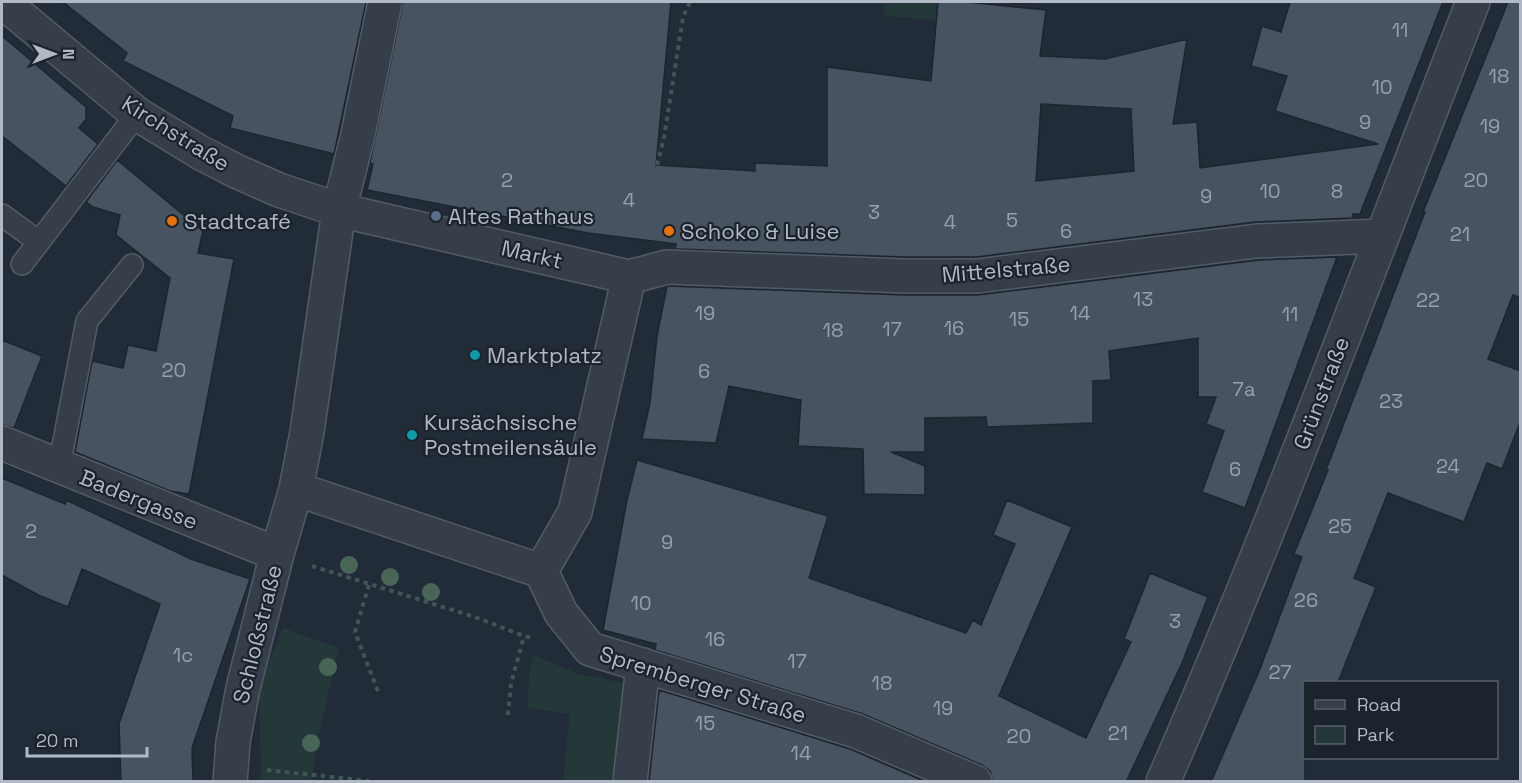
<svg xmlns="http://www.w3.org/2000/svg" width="1522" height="783" font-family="'Space Grotesk',sans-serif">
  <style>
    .green { fill: #243839 }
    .building { fill: #485362; stroke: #1d252f; stroke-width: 1.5; fill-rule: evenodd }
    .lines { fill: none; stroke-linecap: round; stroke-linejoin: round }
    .lane-casing { stroke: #535c66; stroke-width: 24 }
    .street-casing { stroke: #535c66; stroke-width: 36 }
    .path { stroke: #415557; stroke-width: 4; stroke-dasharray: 4.5 4.5; stroke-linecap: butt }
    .lane { stroke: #353e49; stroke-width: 21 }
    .street { stroke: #353e49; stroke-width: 33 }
    .tree { fill: #486657 }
    .service-dot { fill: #5c6f8a; stroke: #1b232d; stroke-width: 2 }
    .food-dot { fill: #e8710a; stroke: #1b232d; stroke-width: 2 }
    .culture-dot { fill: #0f9aa8; stroke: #1b232d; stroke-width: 2 }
    .labels { text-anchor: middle; stroke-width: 4.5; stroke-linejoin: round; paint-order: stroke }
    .number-label { font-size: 20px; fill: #96a0ac }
    .street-label { font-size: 22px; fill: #b0b9c5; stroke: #1b232d }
    .poi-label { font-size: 22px; fill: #b0b9c5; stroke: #1b232d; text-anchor: start }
  </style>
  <rect width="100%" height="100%" fill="#222c38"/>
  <path class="green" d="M885 2H939L937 20 884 16Z
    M283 628 339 648 317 741 312 781H261L259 685Z
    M533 655 579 674 624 683 615 781H563L570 714 528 708 529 673Z"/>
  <path class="building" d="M63 2H366L334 154 230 128 233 116 123 61 127 53Z
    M403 2H671L656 165 755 171V163L827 166V67L931 81 938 2H966L1046 10 1040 56 1105 59 1187 39 1173 124 1197 122 1200 168 1378 144 1275 111 1287 76 1251 66 1262 26 1281 32 1290 2H1443L1360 214H1353L1352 218 1255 222 976 257H904L675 249 676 244 588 233 367 190 373 164 370 163ZM1041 104 1131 109 1134 171 1036 181Z
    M1508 2H1521V298L1513 295 1488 359 1521 371V420L1502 469 1487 463 1464 522 1388 493 1354 578 1376 587 1338 682H1305V782H1211L1260 669 1302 557 1294 554 1328 470H1326L1425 212H1423Z
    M2 36 86 107V119L79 128 98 144 66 186 2 136Z
    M117 160 203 231 198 253 234 259 189 494 170 491 75 452 92 361 123 368 128 345 156 351 170 278 116 235 120 215 93 207 86 202Z
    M1337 257 1245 508 1202 492 1224 431 1206 424 1216 397H1198V338L1109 351 1111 380 1093 381V423L987 427 986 417 925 418V452H891L925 466V495L864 494 863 449 798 446 801 400 729 386 716 443 642 439 650 403 657 336 667 286H669L903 295H977L1259 260Z
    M2 340 42 356 14 428 2 425Z
    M637 460 828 516 809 578 966 633 973 620 981 625 1015 544 993 535 1007 500 1072 527 999 696 1086 738 1131 642 1124 639 1150 573 1208 597 1182 663 1126 782H993L990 771 982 765 863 714 655 650 656 644 603 630 627 500Z
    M2 478 65 504 66 500 191 559 250 579 192 748 193 782H121L119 724 160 604 82 569 68 607 38 595 2 575Z
    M659 690 850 749 926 782H649Z"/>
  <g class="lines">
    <defs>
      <path id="lane" d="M2 215 39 242
        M22 264 137 114
        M59 467 87 321 132 265"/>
      <path id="street" d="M3 2 137 114 201 153 236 171 279 190 339 210 629 277 575 512 541 571
        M629 277 667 267 904 276H977L1257 241 1382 236
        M2 443 277 554
        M296 489 541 571 561 613 590 649 856 731 975 782
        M230 782 233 742 243 688 277 554 296 489 307 432 339 210 357 139 385 2
        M630 782 643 665
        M1163 782C1275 525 1371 262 1473 2"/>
    </defs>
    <use href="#lane" class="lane-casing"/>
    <use href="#street" class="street-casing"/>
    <path class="path" d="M657 165 664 138 683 17 690 2
      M312 566 475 617 524 636 533 638
      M369 585 355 632 379 694
      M508 715 511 684 524 636
      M267 770 369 781"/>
    <use href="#lane" class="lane"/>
    <use href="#street" class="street"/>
  </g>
  <g class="tree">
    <circle cx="349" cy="565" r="9"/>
    <circle cx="390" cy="577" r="9"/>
    <circle cx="431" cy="592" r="9"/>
    <circle cx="328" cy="667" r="9"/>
    <circle cx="311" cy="743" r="9"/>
  </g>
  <circle class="service-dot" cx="436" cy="216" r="6"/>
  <g class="food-dot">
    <circle cx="172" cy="221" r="6"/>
    <circle cx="669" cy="231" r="6"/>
  </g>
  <g class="culture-dot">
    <circle cx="475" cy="355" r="6"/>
    <circle cx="412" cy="435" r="6"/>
  </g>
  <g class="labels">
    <g class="number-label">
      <text x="1400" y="37">11</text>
      <text x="1499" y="83">18</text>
      <text x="1382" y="94">10</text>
      <text x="1365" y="129">9</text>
      <text x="1490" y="133">19</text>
      <text x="507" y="187">2</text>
      <text x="1476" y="187">20</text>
      <text x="1270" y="198">10</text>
      <text x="1337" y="198">8</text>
      <text x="1206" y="203">9</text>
      <text x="629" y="207">4</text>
      <text x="874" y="219">3</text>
      <text x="1012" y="227">5</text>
      <text x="950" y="229">4</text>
      <text x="1066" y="238">6</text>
      <text x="1460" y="241">21</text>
      <text x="1143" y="306">13</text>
      <text x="1428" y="307">22</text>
      <text x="705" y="320">19</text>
      <text x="1080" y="320">14</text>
      <text x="1290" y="321">11</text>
      <text x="1019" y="326">15</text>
      <text x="954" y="335">16</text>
      <text x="892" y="336">17</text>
      <text x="833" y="337">18</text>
      <text x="174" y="377">20</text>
      <text x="704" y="378">6</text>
      <text x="1244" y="396">7a</text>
      <text x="1391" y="408">23</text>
      <text x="1448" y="473">24</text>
      <text x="1235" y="476">6</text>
      <text x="1340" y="533">25</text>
      <text x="31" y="538">2</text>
      <text x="667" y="549">9</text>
      <text x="1306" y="607">26</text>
      <text x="641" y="610">10</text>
      <text x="1175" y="628">3</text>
      <text x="715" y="646">16</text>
      <text x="183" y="662">1c</text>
      <text x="797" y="668">17</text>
      <text x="1280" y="679">27</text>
      <text x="882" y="690">18</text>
      <text x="943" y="715">19</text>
      <text x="705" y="730">15</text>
      <text x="1118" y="740">21</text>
      <text x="1019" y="743">20</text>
      <text x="801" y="760">14</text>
    </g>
    <g class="street-label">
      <text transform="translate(176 133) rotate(32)" y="8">Kirchstraße</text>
      <text transform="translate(532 254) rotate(13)" y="8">Markt</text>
      <text transform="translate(1006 269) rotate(-5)" y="8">Mittelstraße</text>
      <text transform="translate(1321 393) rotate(-69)" y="8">Grünstraße</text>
      <text transform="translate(139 499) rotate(22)" y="8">Badergasse</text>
      <text transform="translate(257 634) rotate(-76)" y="8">Schloßstraße</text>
      <text transform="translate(703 684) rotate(17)" y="8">Spremberger Straße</text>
    </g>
    <g class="poi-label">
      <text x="448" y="224">Altes Rathaus</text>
      <text x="184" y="229">Stadtcafé</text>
      <text x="681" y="239">Schoko &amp; Luise</text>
      <text x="487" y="363">Marktplatz</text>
      <text x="424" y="430">Kursächsische<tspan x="424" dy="25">Postmeilensäule</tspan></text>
    </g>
  </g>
  <rect width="1522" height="783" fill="none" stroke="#b0b9c5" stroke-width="6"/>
  <rect x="1303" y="681" width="195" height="78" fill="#1b232d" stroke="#575f6a" stroke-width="1.5"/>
  <rect x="1315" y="700" width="30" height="9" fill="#353e49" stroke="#575f6a" stroke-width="1.5"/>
  <text x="1357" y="711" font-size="18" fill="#b0b9c5">Road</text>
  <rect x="1315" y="726" width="30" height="18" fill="#243839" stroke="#575f6a" stroke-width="1.5"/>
  <text x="1357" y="741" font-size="18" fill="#b0b9c5">Park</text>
  <g transform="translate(54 54) rotate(90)" stroke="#1b232d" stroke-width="4.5" paint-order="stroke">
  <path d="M0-4.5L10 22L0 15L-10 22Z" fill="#b0b9c5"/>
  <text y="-9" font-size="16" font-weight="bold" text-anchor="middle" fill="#b0b9c5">N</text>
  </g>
  <path d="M27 747v9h120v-9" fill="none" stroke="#b0b9c5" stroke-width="3"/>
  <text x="36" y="747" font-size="18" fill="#b0b9c5" stroke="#1b232d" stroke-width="4.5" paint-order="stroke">20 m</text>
</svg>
